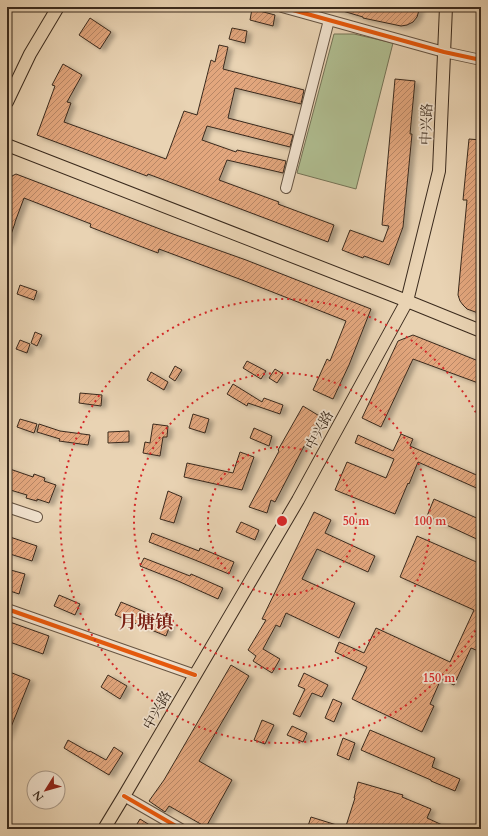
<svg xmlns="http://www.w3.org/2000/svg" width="488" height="836" font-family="Cardo,'Noto Serif SC',serif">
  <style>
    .green { fill: #b0be91; stroke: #757457 }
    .building { fill: url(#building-hatch); stroke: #3a2a1d; filter: url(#shadow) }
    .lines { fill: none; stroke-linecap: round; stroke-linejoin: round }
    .minor-casing { stroke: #665442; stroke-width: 12 }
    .major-casing { stroke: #3a2a1d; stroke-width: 14 }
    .minor { stroke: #f1e2ce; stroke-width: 10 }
    .major { stroke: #e9d3b3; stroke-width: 12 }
    .cycleway-casing { stroke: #f1e2ce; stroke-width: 6 }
    .cycleway { stroke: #e8590c; stroke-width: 4 }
    .ring { fill: none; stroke: #d62828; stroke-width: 2; stroke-dasharray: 2 4 }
    .labels { text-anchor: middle; stroke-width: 3.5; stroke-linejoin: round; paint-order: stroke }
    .street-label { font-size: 14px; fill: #3a2a1d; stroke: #f1e2ce }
    .district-label { font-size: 18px; font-weight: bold; fill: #7a1f14; stroke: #f1e2ce }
    .centre { fill: #d62828; stroke: #f1e2ce; stroke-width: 2 }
    .ring-label { font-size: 12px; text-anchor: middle; font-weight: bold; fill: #d62828; stroke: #f1e2ce; stroke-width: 3.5; stroke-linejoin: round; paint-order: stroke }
  </style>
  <defs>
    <pattern id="building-hatch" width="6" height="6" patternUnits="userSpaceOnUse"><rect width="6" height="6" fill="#e2a67d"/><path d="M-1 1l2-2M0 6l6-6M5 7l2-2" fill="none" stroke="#b88766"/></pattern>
    <filter id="shadow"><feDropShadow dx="4.5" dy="2.5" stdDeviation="2" flood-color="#0004"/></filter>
  </defs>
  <rect width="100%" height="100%" fill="#e9d3b3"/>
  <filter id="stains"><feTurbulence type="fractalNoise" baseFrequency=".005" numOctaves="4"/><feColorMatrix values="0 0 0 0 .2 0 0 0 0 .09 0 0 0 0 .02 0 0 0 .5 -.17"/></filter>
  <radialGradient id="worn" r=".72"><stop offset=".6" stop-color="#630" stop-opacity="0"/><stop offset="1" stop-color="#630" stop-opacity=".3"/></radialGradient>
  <path class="green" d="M334 34H354L393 43 356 189 297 173Z"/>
  <path class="building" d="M336 7H420L417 17 413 22 407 25 401 26 363 18V17L336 9Z
    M252 9 275 15 273 26 250 20Z
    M90 18 111 32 100 49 79 35Z
    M232 28 247 31 245 43 229 39Z
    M219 45 228 47 223 69 304 90 301 104 235 88 228 118 293 135 290 147 207 126 202 140 236 152 237 150 286 161 283 173 227 160 219 180 279 202 278 204 334 225 328 242 148 174 147 176 37 135 55 86 52 85 63 64 82 75 67 102 71 103 64 122 166 159 184 111 197 115 211 60 215 62Z
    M395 79 415 81 410 134H412L403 227 389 265 364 256 363 258 342 250 350 230 383 242 389 226 382 225Z
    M469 139 481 140V314L467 309 463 305 460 301 458 295 467 200H463Z
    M16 174 173 234 246 260 371 309 349 365 333 399 313 390 327 359 330 361 346 321 242 280 159 249 158 253 90 227 91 224 24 198 15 222V223L8 243H7V190L12 176Z
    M20 285 37 291 34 300 17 294Z
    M35 332 42 335 37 346 31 343Z
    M413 335 481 362V384L413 359 381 427 362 418 398 341Z
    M20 340 30 344 27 353 16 349Z
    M247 361 266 371 261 379 243 368Z
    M175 366 182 370 175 381 169 377Z
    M275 369 283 374 277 383 269 378Z
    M151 372 168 382 164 390 147 380Z
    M233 384 262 402 264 398 283 405 280 414 248 403 247 406 227 394Z
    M80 393 102 395 101 406 79 403Z
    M303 406 321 417 302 450 275 502 271 500 267 513 249 507 279 451 278 450Z
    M193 414 209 419 205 433 189 428Z
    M20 419 37 424 34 433 17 427Z
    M39 424 60 431 90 435 88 445 59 441 60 439 37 432Z
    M153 424 168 426 167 437H163L160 456 143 453 145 442 150 443Z
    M254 428 272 436 269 446 250 438Z
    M129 431V442L108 443V432Z
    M401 434 413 439 410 446 481 477V490L418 462 409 484 408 483 395 514 335 490 347 462 386 478 394 459 355 443 358 435 393 451Z
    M240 452 254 457 242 490 184 477 187 463 233 473Z
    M7 468 33 477 34 474 45 478 44 481 56 485 49 503 37 499V501L26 498 27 495 7 489Z
    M168 491 182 497 174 523 160 519Z
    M434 499 481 520V541L427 516Z
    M314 512 331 520 325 533 375 556 368 572 317 549 302 579 355 603 339 638 286 613 280 627 276 625 263 649 280 659 272 673 253 661 256 656 248 650 266 620 262 619Z
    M241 522 259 530 255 540 236 532Z
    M152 533 199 551 200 548 234 562 229 574 195 560 149 542Z
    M7 536 37 546 32 561 7 553Z
    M417 536 481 564V613L479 617 481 618V626L476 637 481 639V652L471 648 454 685 441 679 430 704 434 706 422 732 352 699 367 667 335 652 339 642 364 653 376 628 450 662 474 610 400 577Z
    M144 558 190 576 191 574 223 588 218 599 178 581 140 566Z
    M7 569 25 574 19 594 7 590Z
    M59 595 80 604 75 615 54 606Z
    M121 602 171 623 166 636 115 615Z
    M7 621 49 636 43 654 7 641Z
    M231 665 249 676 199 761 232 780 206 827 169 806 165 812 149 801 164 780Z
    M7 671 30 680 7 737Z
    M304 673 328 685 322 697 312 693 300 717 293 714 305 689 298 686Z
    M108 675 127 686 120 699 101 687Z
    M333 699 342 703 334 722 325 718Z
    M262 720 274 725 265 744 254 740Z
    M292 726 307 733 303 742 287 735Z
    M370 730 435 758 432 767 460 779 455 791 431 781V780L361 750Z
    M343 738 355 743 349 760 337 755Z
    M68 740 89 752 90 751 106 760 114 747 123 753 109 775 64 748Z
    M358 782 403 795 402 797 431 809 427 818 451 829H345L355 798H354Z
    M311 817 343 827V829H307Z
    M140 819 156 829H134Z"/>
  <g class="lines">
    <defs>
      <path id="minor" d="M282 7 444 52 481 60
        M286 188 329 20
        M7 507 37 517
        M7 609 195 675
        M124 796 181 829"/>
      <path id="major" d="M7 102 30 54 58 7
        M7 145 407 301 481 331
        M104 829 124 796 298 500 407 301 439 171 446 7"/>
    </defs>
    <use href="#minor" class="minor-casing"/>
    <use href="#major" class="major-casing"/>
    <use href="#minor" class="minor"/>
    <use href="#major" class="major"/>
    <defs>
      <path id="cycleway" d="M282 7 444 52 481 60
        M7 609 195 675
        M124 796 181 829"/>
    </defs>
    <use href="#cycleway" class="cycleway-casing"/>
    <use href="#cycleway" class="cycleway"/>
  </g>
  <g class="ring">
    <circle cx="282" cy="521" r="74"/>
    <circle cx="282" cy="521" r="148"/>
    <path d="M481 620A222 222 0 1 1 481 422"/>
  </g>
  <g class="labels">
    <g class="street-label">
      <text transform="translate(426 124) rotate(-88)" y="5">中兴路</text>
      <text transform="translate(319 430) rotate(-61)" y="5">中兴路</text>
      <text transform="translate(157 710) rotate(-60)" y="5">中兴路</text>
    </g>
    <g class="district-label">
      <text x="146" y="628">月塘镇</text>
    </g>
  </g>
  <circle cx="282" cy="521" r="6" class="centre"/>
  <g class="ring-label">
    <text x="356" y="525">50 m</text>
    <text x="430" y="525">100 m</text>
    <text x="439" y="682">150 m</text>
  </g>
  <rect width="488" height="836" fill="none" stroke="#e9d3b3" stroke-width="24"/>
  <rect x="8" y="8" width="472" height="820" fill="none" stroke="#3a2a1d" stroke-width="2"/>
  <rect x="12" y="12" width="464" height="812" fill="none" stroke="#3a2a1d"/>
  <g transform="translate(46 790) rotate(233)"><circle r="19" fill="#f1e2ce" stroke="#a89887"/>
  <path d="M0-3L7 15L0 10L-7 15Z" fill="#8f2418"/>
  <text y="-6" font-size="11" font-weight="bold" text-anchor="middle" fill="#3a2a1d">N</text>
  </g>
  <rect width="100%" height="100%" filter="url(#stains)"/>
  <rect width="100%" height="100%" fill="url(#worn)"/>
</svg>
